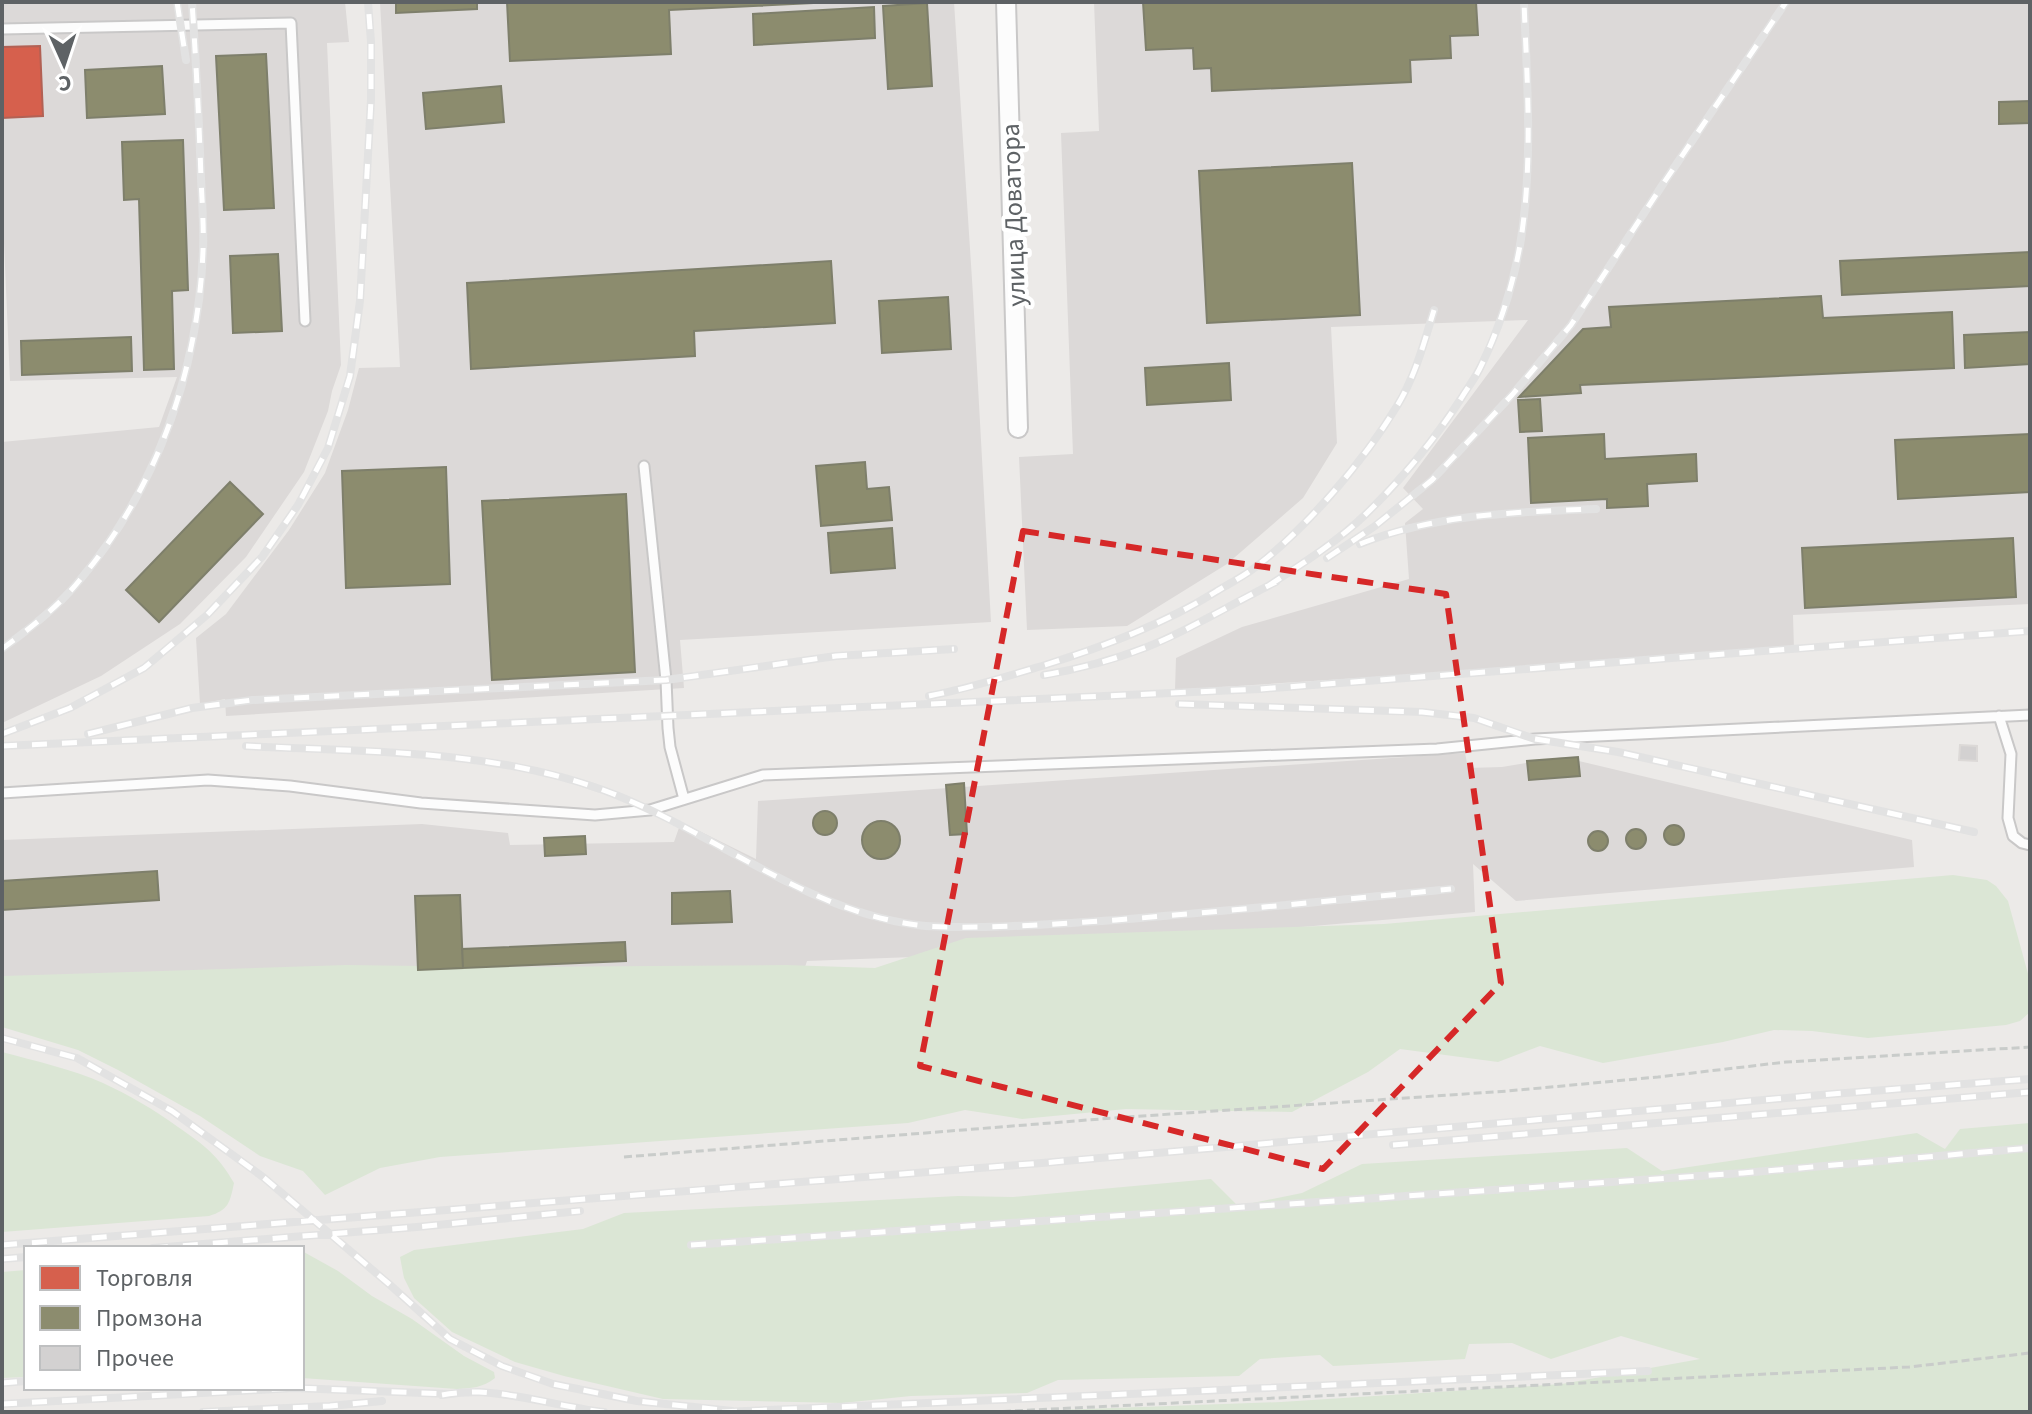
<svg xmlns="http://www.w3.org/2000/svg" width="2032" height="1414" font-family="'Source Sans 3',sans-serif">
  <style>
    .industrial { fill: #dcd9d8 }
    .green { fill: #dbe6d5 }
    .shops { fill: #d6604d; stroke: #b26154; stroke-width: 2 }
    .industry { fill: #8c8c6e; stroke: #7e7f6b; stroke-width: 2 }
    .building { fill: #d3d1d1; stroke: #dcd9d7; stroke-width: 2 }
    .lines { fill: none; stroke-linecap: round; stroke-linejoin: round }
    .service-casing { stroke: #c9c8c8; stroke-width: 13 }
    .minor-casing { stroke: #c9c8c8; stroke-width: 22 }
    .path { stroke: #c9ccca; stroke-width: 3; stroke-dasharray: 8 4; stroke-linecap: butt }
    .service { stroke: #fcfcfc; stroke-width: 9 }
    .minor { stroke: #fcfcfc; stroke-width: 18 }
    .rail-casing { stroke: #e2e2e2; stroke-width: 8 }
    .rail { stroke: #fff; stroke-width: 5; stroke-dasharray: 15; stroke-linecap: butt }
    .marked { fill: none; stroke: #d62828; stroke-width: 6; stroke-dasharray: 16 10; stroke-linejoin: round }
    .labels { text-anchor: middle; stroke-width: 8; stroke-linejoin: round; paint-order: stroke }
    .street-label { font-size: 26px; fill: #5e6265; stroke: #fff }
  </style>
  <rect width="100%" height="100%" fill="#eceae8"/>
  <path class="industrial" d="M2 2H345L349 42 327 43 341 365 332 391 328 411 304 472 246 557 180 624 101 676 2 723V442L159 427 177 377 10 381 2 197Z
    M380 2H954L973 295 991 622 680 640 684 688 226 716 225 699 200 704 196 638 226 614 289 530 325 473 348 410 359 368 400 367Z
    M1094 2H2030V604L1793 615 1794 650 1175 690 1176 658 1242 627 1409 579 1405 523 1423 509 1403 488 1528 320 1331 327 1337 443 1303 498 1227 564 1127 626 1027 630 1019 457 1073 454 1061 133 1099 131Z
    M1465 753 1468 768 1502 767 1562 757 1912 840 1914 867 1516 901 1473 864 1475 912 992 954 807 961 805 967 2 982V840L422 824 508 833 510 845 674 842 681 822 756 859 758 801Z"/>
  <path class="green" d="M1953 875 1987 880 1996 886 2008 901 2030 981V1012L2020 1021 2006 1025 1868 1038 1812 1031 1774 1030 1723 1042 1603 1063 1540 1046 1498 1062 1400 1049 1368 1072 1292 1112 1126 1109 1022 1119 965 1110 908 1123 440 1157 380 1168 325 1195 303 1171 260 1156 200 1116 118 1070 78 1050 2 1027V976H3L346 965 500 967 786 965 875 968 966 938 1384 924Z
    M2 1052C35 1061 72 1069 103 1083 129 1095 155 1110 178 1127 204 1145 218 1155 234 1183 230 1202 229 1210 209 1216L2 1232Z
    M2030 1123V1412H1002L1281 1402 1562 1384 1700 1359 1621 1336 1551 1359 1512 1343 1469 1344 1465 1359 1333 1366 1320 1355 1260 1359 1239 1376 1058 1380 1027 1393 911 1396 842 1403 663 1399 564 1376 515 1362 452 1332 414 1298 404 1278 400 1257 414 1250 583 1229 624 1213 958 1196 1013 1197 1211 1179 1238 1206 1302 1193 1362 1164 1627 1148 1662 1171 1917 1133 1945 1149 1960 1129Z
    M302 1251 338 1271 372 1296 412 1319 464 1356 494 1372 495 1378C483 1388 471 1388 457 1389L302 1378Z
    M26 1270V1377L2 1378V1272Z"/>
  <path class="shops" d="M40 46 43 116 2 118V47Z"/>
  <path class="industry" d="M396 2H477V9L396 13Z
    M507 2H834L669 10 671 54 510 61Z
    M1143 2H1476L1478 35 1450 36 1451 58 1410 60 1411 82 1212 91 1211 68 1194 69 1193 48 1146 50Z
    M927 3 932 86 888 89 883 6Z
    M874 7 875 38 754 45 753 14Z
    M266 54 274 208 224 210 216 56Z
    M162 66 165 114 87 118 85 70Z
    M501 86 504 122 426 129 423 93Z
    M2030 101V123L1999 124V102Z
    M183 140 188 290 172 291 174 369 144 370 139 199 124 200 122 142Z
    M1352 163 1360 315 1207 323 1199 171Z
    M2030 252V286L1842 295 1840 261Z
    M278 254 282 331 233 333 230 256Z
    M831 261 835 323 694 331 695 356 471 369 467 283Z
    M1821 296 1823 318 1952 312 1954 368 1580 385 1581 393 1519 397 1583 329 1611 327 1609 307Z
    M948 297 951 349 882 353 879 301Z
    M2030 332V364L1965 368 1964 335Z
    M131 337 132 371 22 375 21 341Z
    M1229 363 1231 400 1147 405 1145 368Z
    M1540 399 1542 431 1520 432 1518 400Z
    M1604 434 1605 459 1696 454 1697 481 1647 484 1648 506 1607 508V499L1531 503 1528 438Z
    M2030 434V492L1898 499 1895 440Z
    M865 462 867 489 889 487 892 520 821 526 816 466Z
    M446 467 450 584 346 588 342 471Z
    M230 482 263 514 159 622 126 590Z
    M626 494 635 672 492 680 482 501Z
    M892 528 895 568 831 573 828 533Z
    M2013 538 2016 597 1805 608 1802 548Z
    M1578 757 1580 776 1529 780 1527 761Z
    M964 783 967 834 950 835 946 785Z
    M813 823a12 12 0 1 1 24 0a12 12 0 1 1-24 0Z
    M862 840a19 19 0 1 1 38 0a19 19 0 1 1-38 0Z
    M1664 835a10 10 0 1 1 20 0a10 10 0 1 1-20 0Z
    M1626 839a10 10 0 1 1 20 0a10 10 0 1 1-20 0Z
    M1588 841a10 10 0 1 1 20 0a10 10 0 1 1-20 0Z
    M585 836 586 854 545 856 544 838Z
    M157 871 159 900 2 910V881Z
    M730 891 732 922 672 924V893Z
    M460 895 463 968 418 970 415 896Z
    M625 942 626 961 463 968 462 949Z"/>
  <path class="building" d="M1960 745 1977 746V761L1959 760Z"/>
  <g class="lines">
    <defs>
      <path id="service" d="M2 29 291 23 305 321
        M644 466 666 680 668 728 670 747 684 799
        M1999 716 2011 754 2008 818 2013 836 2022 843 2030 845
        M2 793 208 780 290 786 421 803 595 815 650 810 763 775 1437 749 1535 739 2030 715"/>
      <path id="minor" d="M1006 2 1018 428"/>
    </defs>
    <use href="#service" class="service-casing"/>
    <use href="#minor" class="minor-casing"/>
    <path class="path" d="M624 1157 1113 1118 1508 1091 1658 1077 1786 1062 2030 1047
      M991 1412 1909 1367 2030 1353"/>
    <use href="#service" class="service"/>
    <use href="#minor" class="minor"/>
    <defs>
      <path id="rail" d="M177 2 186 60
        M1360 544C1436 514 1515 512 1596 509
        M1327 558 1375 526 1432 480 1512 395 1571 325 1665 181 1786 2
        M1268 586C1302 564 1337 542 1366 514 1402 479 1435 439 1462 397 1468 387 1476 377 1481 366 1500 327 1514 282 1521 239 1533 161 1527 80 1524 2
        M2 649C29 629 58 607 79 581 157 489 198 371 203 251 204 227 202 202 201 178 199 119 196 61 192 2
        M1044 675C1079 669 1113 660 1147 647 1192 629 1233 603 1276 582
        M929 696C970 688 1005 677 1045 665 1105 646 1164 624 1217 591 1229 584 1242 577 1253 569 1305 530 1364 461 1397 406 1415 377 1424 343 1434 310
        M1179 704 1422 712 1474 718 1535 739 1618 752 1974 832
        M2 734 70 708 144 668 207 615 262 557 298 505 328 448 350 376 360 301 371 100V42L368 2
        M88 734 192 708 252 700 666 680 836 656 954 649
        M2 746 1260 689 2030 631
        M246 746C365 752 489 749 603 790 710 829 802 910 917 925 939 928 963 927 985 927 1029 926 1072 923 1116 920 1228 911 1339 900 1451 889
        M2 1038 77 1058 172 1111 263 1177 389 1284 450 1339 502 1366 553 1384 637 1401 732 1411
        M1393 1145 2030 1092
        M2 1245 1042 1163 1832 1094 2030 1079
        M691 1245 1743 1173 2030 1148
        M153 1248 417 1227 580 1211
        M2 1259 26 1257
        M2 1383 26 1381
        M442 1395C454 1393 467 1392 479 1392 521 1394 562 1407 604 1412
        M2 1404 294 1388 450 1394
        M203 1412 330 1406 382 1401
        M722 1412 1648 1371"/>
    </defs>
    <use href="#rail" class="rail-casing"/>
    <use href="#rail" class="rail"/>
  </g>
  <path class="marked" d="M1023 531 1446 594 1501 983 1323 1169 920 1066Z"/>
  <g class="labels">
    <g class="street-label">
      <text transform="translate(1013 215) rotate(-92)" y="9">улица Доватора</text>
    </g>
  </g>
  <rect width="2032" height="1414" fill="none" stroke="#5e6265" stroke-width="8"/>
  <rect x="24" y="1246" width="280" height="144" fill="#ffffff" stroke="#bfc0c1" stroke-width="2"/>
  <rect x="40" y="1266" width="40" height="24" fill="#d6604d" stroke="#bfc0c1" stroke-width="2"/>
  <text x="96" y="1286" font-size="24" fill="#5e6265">Торговля</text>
  <rect x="40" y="1306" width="40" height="24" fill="#8c8c6e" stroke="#bfc0c1" stroke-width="2"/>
  <text x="96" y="1326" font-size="24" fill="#5e6265">Промзона</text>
  <rect x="40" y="1346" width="40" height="24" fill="#d3d1d1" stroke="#bfc0c1" stroke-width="2"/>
  <text x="96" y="1366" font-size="24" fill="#5e6265">Прочее</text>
  <g transform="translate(64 64) rotate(177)" stroke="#ffffff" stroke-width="6" paint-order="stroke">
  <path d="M0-6L14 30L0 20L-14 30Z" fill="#5e6265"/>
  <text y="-12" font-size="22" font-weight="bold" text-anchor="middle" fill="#5e6265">С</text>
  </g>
</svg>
